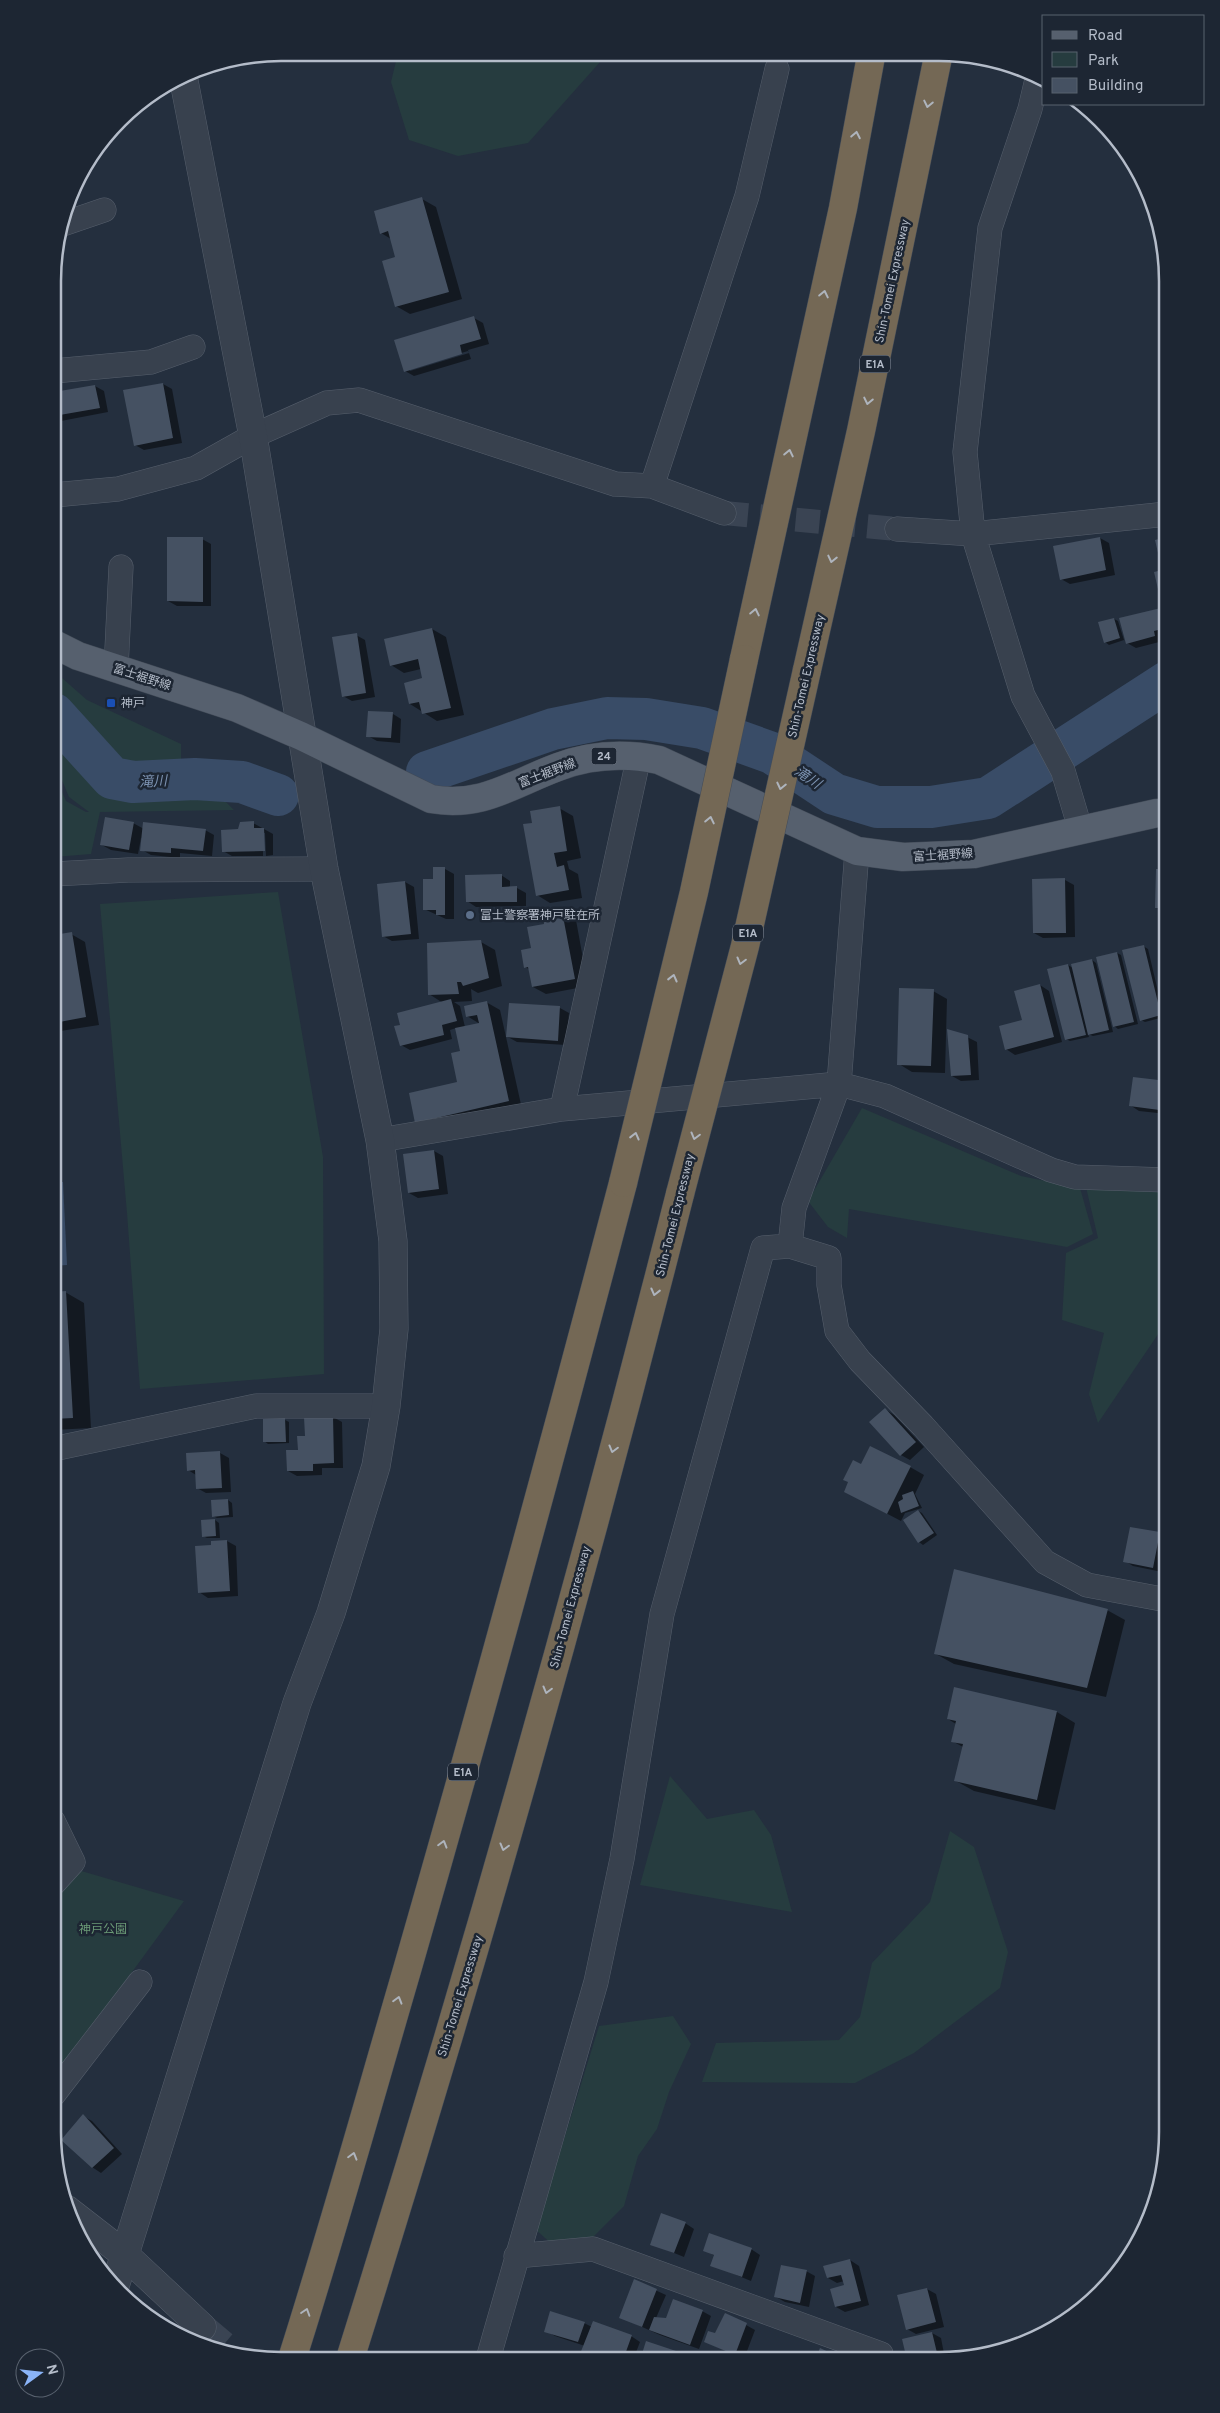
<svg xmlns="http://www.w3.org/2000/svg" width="1220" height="2413" font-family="Overpass,'Noto Sans JP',sans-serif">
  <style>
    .green { fill: #263c3f }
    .water { fill: #394c67 }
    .shadow { fill: #0007; fill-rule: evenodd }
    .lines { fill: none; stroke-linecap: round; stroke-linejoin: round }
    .river { stroke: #394c67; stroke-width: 42 }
    .building { fill: #455162 }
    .minor-tunnel { stroke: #3a4453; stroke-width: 24; stroke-dasharray: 24 12; stroke-linecap: butt }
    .tertiary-tunnel { stroke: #3a4453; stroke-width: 28; stroke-dasharray: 28 14; stroke-linecap: butt }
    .minor-casing { stroke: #565f6c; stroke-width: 25 }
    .tertiary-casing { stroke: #565f6c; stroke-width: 29 }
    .primary-casing { stroke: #414a57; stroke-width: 29 }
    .motorway-casing { stroke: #434c59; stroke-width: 29 }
    .minor { stroke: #38414e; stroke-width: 24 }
    .tertiary { stroke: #38414e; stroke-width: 28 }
    .primary { stroke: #56606e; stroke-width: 28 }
    .motorway { stroke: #746855; stroke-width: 28 }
    .motorway-bridge-casing { stroke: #434c59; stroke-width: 29; stroke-linecap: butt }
    .motorway-bridge { stroke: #746855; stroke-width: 28 }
    .oneway { stroke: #aeb4bd }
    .transit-dot { fill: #1a4fb4; stroke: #1d2633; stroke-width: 2 }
    .service-dot { fill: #5c6f8a; stroke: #1d2633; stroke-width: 2 }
    .labels { text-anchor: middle; stroke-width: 5; stroke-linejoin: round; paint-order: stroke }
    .shield { fill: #1d2633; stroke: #878f9c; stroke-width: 1 }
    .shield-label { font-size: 11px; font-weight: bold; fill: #b4bcc9 }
    .street-label { font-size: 12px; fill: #b4bcc9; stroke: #1d2633 }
    .poi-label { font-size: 12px; fill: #b4bcc9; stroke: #1d2633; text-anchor: start }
    .park-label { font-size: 12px; fill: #6b9a76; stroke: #1d2633 }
    .water-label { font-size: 14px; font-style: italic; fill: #7c92b1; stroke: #1d2633 }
    .rim { fill: none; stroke: #b4bcc9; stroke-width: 2.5 }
  </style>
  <rect width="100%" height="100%" fill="#242f3e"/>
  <path class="green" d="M398 53 611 55 600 62 528 143 458 156 409 140 391 82Z
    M54 671 87 700 181 744V781L221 797 234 810 100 812 91 854 54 857V774L66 801 86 812H89L69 797 54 761Z
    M278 892 323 1157 324 1374 140 1389 127 1213 100 904Z
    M862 1108 1021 1176 1080 1188 1093 1234 1067 1247 849 1209 847 1238 828 1227 808 1201Z
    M1167 1181V1321L1098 1423 1089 1394 1104 1333 1062 1320 1066 1253 1098 1238 1085 1183Z
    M670 1776 707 1819 754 1810 771 1835 792 1912 640 1885Z
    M950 1831 974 1847 1008 1952 1000 1988 914 2053 855 2083 702 2082 716 2043 839 2040 860 2017 872 1963 930 1902Z
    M78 1870 184 1901 56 2076 53 2073V1897Z
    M673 2016 691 2044 669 2092 657 2129 638 2156 624 2206 589 2241 553 2245 536 2230 599 2026Z"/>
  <path class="water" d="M53 1182H63L67 1265 53 1266Z"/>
  <path class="shadow" d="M422 199 436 207 462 299 410 314 396 306V258L391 239 381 233Z
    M474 318 483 323 489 344 468 350 471 359 414 376 405 371ZM468 351 469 353 410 371V368Z
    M163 384 172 389 182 443 144 450 135 445Z
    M95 386 104 391 108 412 61 421 54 417V394Z
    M1167 448V494L1165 492 1162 449Z
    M1100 538 1109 543 1115 575 1070 584 1061 579Z
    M1167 538V604L1163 601 1164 571 1157 540Z
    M202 539 211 544V606H177L168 601Z
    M1161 609 1167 612V634L1162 635 1163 641 1136 648 1127 643 1121 619Z
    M1114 619 1118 621 1124 640 1109 645 1105 642Z
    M432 629 446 637 464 715 437 721 410 704 424 679 421 669 404 673 391 665Z
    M356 635 365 640 375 697 352 701 343 696Z
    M393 714 401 719 400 743 377 741 368 736Z
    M559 808 573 816 581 858 567 861 569 869 578 874 582 898 550 903 537 895 534 824Z
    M133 823 144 829 205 830 214 835 212 856 180 853V858L151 855 142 850 143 839 141 838 138 854 111 850 102 845Z
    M253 823 273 834V855L266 856 265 833H263V856H232L223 851 239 830Z
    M445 869 454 874V919H446L424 909Z
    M1157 870H1167V914L1156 907Z
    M501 875 510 881V888H517L526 893V906L476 907 467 901Z
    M1065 880 1074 885 1075 937 1043 938 1034 933Z
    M405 882 414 887 419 939 392 941 383 936 378 885Z
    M562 912 576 920 588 986 546 994 533 987 529 969 525 967 546 925Z
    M54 914 56 915 59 936 71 934 85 942 99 1025 54 1032Z
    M481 942 495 950 502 986 478 993 471 989 472 1001 454 1002 460 1006 465 1027 480 1024 467 1016 486 1002 500 1010 522 1109 416 1122 459 1083 461 1052 456 1028 450 1030 452 1039 410 1050 401 1045V1026L443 1003 429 994Z
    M1143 946 1148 949 1164 1017 1145 1022 1141 1020Z
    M1117 953 1121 955 1138 1024 1118 1029 1114 1026Z
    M1092 960 1096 963 1113 1032 1093 1036 1088 1034 1089 1037 1070 1041 1066 1039 1068 965 1073 968Z
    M1040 985 1049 991 1062 1042 1015 1055 1006 1049 1024 1021Z
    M933 991 947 999 945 1073 912 1072 899 1064Z
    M560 1008 569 1013 566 1045 517 1042 508 1037Z
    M967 1037 977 1042 979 1080 961 1081 952 1076Z
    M1134 1078 1167 1082V1114L1139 1111 1130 1105Z
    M434 1151 443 1156 448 1194 418 1198 409 1193Z
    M65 1292 84 1303 91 1428 53 1430V1293Z
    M885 1409 894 1415 924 1447 910 1460 901 1455Z
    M333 1417 342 1422 343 1468H322V1475L297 1476 288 1471 306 1437Z
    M285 1420 289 1422V1443L268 1444 264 1441Z
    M220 1453 229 1458 231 1492 206 1493 197 1488 196 1475 188 1470V1454Z
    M862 1465 910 1467 924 1475 915 1494 922 1508 905 1513 901 1521 859 1499Z
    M228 1500 232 1503 233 1517 217 1518 213 1516Z
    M918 1511 922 1513 937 1535 923 1545 919 1542Z
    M215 1520 219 1523 220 1538H207L203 1536Z
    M1159 1533 1167 1538 1162 1572 1133 1566 1125 1561Z
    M227 1541 236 1546 238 1596 208 1598 199 1592 213 1546Z
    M1107 1610 1125 1620 1106 1697 954 1664 936 1654Z
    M1057 1712 1075 1723 1055 1810 974 1791 956 1781 963 1747 952 1741 956 1724 948 1719Z
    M83 2116 92 2121 122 2154 101 2173 92 2167Z
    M685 2223 694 2229 684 2257 652 2244Z
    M751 2249 760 2255 751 2281 712 2265 715 2256 705 2250Z
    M850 2260 859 2266 869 2305 845 2312 836 2307 845 2286 844 2281 837 2283 828 2278Z
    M806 2271 815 2276 809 2307 785 2302 776 2297Z
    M635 2281 666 2295 656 2318 667 2319 702 2311 711 2316 699 2349 660 2335 620 2317Z
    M927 2289 936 2294 944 2327 916 2334 907 2329Z
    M584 2323 592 2327 631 2336 640 2342 633 2360 580 2359 585 2346 555 2336 546 2331Z
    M746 2325 755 2330 744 2359 706 2342 716 2334Z
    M932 2333 941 2338 945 2359 908 2360 903 2340Z
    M647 2343 676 2352 685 2357 684 2360H641Z"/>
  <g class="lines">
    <path class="river" d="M54 714 112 778 133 782 195 779 242 782 278 795
      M427 772 553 729 607 718 646 719 702 728 772 753 834 794 877 807H931L988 798 1167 682"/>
  </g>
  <path class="building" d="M422 197 449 292 395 307 382 261 395 257 388 231 380 234 374 211Z
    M474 316 481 339 460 345 462 354 404 372 394 340Z
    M163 383 173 438 134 446 123 390Z
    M95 385 100 408 54 416V392Z
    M1167 447V493H1164L1161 448Z
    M167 537H203V602L167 601Z
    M1100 537 1106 570 1060 580 1053 546Z
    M1167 537V600L1161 602 1154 572 1162 570 1155 540Z
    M1161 608 1166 628 1154 631 1155 636 1126 644 1119 618Z
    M1114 618 1120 638 1104 643 1098 622Z
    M432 628 451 708 422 714 419 702 409 704 404 683 422 678 418 659 390 666 384 639Z
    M357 633 366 693 342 697 332 637Z
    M368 711 393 712 391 738 366 737Z
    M560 806 567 851 554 853 557 867 564 865 569 890 536 896 523 824 532 823 530 811Z
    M105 817 134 822 129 850 100 845Z
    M254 821V828H264L265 851 222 852 221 830 238 829 240 822Z
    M143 822 206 829 203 851 171 848V853L140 851Z
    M433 867H445V915H436V910H423V879H433Z
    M1156 869H1167V908H1155Z
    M502 874V887L517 886V902H466L465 875Z
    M1065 878 1066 933H1033L1032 879Z
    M405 881 411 934 382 937 377 884Z
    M562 911 575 979 532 987 528 967 524 968 521 950 531 948 527 927 544 924 543 915Z
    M72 932 86 1017 54 1023V935Z
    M481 940 489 978 463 986 461 982H457L459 994 428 995 427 943Z
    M1144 945 1161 1015 1140 1021 1122 950Z
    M1117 952 1134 1022 1113 1027 1096 957Z
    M1092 959 1109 1030 1088 1035 1071 964Z
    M1068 964 1086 1035 1065 1040 1047 969Z
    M1040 984 1054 1037 1005 1050 999 1026 1022 1020 1014 991Z
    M899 988 934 989 931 1066 897 1065Z
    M451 999 457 1021 442 1025 444 1035 400 1046 394 1026 400 1025 397 1013Z
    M487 1001 509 1101 415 1123 409 1093 457 1082 451 1053 460 1051 455 1028 479 1023 477 1015 466 1017 464 1006Z
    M509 1003 560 1006 558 1041 506 1037Z
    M947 1029 968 1035 971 1075 951 1076Z
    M1133 1077 1167 1081V1111L1129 1106Z
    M434 1150 439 1189 408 1193 403 1154Z
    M66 1291 73 1418 53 1419V1292Z
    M885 1408 916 1442 900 1456 869 1422Z
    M333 1416 334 1463 313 1464V1471H287L286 1450H298L297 1436H305L304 1417Z
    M285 1418 286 1442H263V1419Z
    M870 1446 911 1466 887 1514 844 1492 848 1482 843 1480 853 1460 861 1464Z
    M220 1451 222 1488 196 1489 195 1470 187 1471 186 1453Z
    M913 1491 919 1506 901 1513 898 1502 903 1499 902 1495Z
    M228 1499 229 1515 212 1517 211 1500Z
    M918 1510 934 1533 918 1543 903 1520Z
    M215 1519 216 1536 202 1537 201 1520Z
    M1130 1527 1160 1532 1153 1568 1123 1562Z
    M227 1540 230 1591 198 1593 195 1546 211 1545V1541Z
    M954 1569 1108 1609 1087 1688 934 1654Z
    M954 1687 1057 1711 1037 1800 954 1781 963 1744 951 1742 956 1721 947 1719Z
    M83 2114 114 2148 92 2168 61 2140Z
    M661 2213 686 2222 674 2253 650 2245Z
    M709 2233 752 2248 742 2277 710 2266 714 2255 703 2251Z
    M850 2259 861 2301 835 2307 830 2289 844 2285 841 2275 827 2278 823 2266Z
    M781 2265 807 2270 800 2303 774 2297Z
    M634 2279 657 2289 642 2327 619 2318Z
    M927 2288 936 2322 906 2330 897 2295Z
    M673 2299 703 2310 690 2345 649 2330 654 2317 666 2318Z
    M550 2311 585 2322 578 2342 544 2332Z
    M725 2313 747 2323 735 2355 704 2342 708 2331 715 2333Z
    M593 2321 632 2335 623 2360 609 2355 607 2360 578 2359Z
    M932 2332 938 2357 921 2360H907L902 2339Z
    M646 2341 676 2351 673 2360H640Z
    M820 2348 839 2357 837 2360H815Z
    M694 2352 711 2360H691Z"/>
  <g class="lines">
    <path class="minor-tunnel" d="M724 513 897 529"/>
    <path class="tertiary-tunnel" d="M202 2327 234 2354"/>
    <defs>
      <path id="minor" d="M1038 75 1030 109 990 228 965 452 973 534 1023 696 1063 771 1080 828
        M63 224 104 210
        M54 371 151 362 193 347
        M652 486 747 196 777 69
        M54 495 118 489 196 468 253 436 327 403 359 400 615 484 652 486 724 513
        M897 529 973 534 1167 514
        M116 669 121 567
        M857 851 839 1084 794 1208 790 1246 829 1258V1285L837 1331 860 1361 923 1426 1045 1562 1087 1585 1167 1600
        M54 874 128 870 324 869
        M562 1109 639 756
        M380 1140 562 1109 839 1084 885 1096 1051 1170 1075 1177 1167 1180
        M53 1449 256 1406H386
        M53 1884 73 1862 53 1821
        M53 2095 140 1982
        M516 2256 593 2249 881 2354 882 2360
        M488 2359 596 1982 622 1859 662 1614 763 1248 790 1246"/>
      <path id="tertiary" d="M66 2209 124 2254 202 2327
        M115 2286 297 1703 331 1613 376 1466 386 1406 394 1329 393 1241 380 1140 324 869 253 436 183 76"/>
      <path id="primary" d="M54 644 78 656 237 708 301 736 431 799C482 808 512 784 558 767 590 755 625 753 659 760L857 851 903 857 974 854 1157 813 1167 814"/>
      <path id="motorway" d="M744 659 843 208 871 56
        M807 670 861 431 938 57
        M292 2359C333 2230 369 2100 407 1970 482 1709 554 1446 623 1183
        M350 2359C471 1974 581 1585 680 1194"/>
    </defs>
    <use href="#minor" class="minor-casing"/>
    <use href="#tertiary" class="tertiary-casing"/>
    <use href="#primary" class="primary-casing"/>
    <use href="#motorway" class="motorway-casing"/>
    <use href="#minor" class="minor"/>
    <use href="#tertiary" class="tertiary"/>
    <use href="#primary" class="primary"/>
    <use href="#motorway" class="motorway"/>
    <defs>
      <path id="motorway-bridge" d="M623 1183 694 892 744 659
        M680 1194 745 946 807 670"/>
    </defs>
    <use href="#motorway-bridge" class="motorway-bridge-casing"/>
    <use href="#motorway-bridge" class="motorway-bridge"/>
  </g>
  <defs><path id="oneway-chevron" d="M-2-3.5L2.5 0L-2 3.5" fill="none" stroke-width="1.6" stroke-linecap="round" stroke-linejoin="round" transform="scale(1.25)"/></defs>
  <g class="oneway">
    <use href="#oneway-chevron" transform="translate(928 104) rotate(102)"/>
    <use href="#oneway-chevron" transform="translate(856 135) rotate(-79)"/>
    <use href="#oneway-chevron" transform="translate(824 294) rotate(-78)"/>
    <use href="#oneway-chevron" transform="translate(868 401) rotate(102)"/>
    <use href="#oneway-chevron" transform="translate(789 453) rotate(-78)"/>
    <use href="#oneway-chevron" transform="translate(832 559) rotate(103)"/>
    <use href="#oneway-chevron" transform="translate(755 612) rotate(-78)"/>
    <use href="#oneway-chevron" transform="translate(781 786) rotate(103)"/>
    <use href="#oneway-chevron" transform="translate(710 820) rotate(-78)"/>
    <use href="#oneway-chevron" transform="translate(741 961) rotate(105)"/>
    <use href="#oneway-chevron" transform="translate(673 978) rotate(-76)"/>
    <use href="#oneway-chevron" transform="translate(635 1136) rotate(-76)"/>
    <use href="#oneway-chevron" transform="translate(695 1136) rotate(105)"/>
    <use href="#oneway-chevron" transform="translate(655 1292) rotate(104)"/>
    <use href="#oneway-chevron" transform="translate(613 1449) rotate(105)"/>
    <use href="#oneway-chevron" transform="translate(547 1690) rotate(105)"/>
    <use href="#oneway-chevron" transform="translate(443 1844) rotate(-74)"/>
    <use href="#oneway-chevron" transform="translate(504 1847) rotate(105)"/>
    <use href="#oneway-chevron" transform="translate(398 2000) rotate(-74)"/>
    <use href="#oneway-chevron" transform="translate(353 2156) rotate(-74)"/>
    <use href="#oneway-chevron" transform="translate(306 2312) rotate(-72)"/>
  </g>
  <rect class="transit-dot" x="106" y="698" width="10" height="10" rx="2.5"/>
  <circle class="service-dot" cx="470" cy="915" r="5"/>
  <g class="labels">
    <g class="shield">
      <rect x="860" y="355.5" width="30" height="17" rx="4"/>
      <rect x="591.5" y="747.5" width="25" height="17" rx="4"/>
      <rect x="733" y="924.5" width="30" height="17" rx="4"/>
      <rect x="448" y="1763.5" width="30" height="17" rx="4"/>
    </g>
    <g class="shield-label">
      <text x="875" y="368">E1A</text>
      <text x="604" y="760">24</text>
      <text x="748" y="937">E1A</text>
      <text x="463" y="1776">E1A</text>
    </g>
    <g class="street-label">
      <text transform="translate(892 281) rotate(-78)" y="4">Shin-Tomei Expressway</text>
      <text transform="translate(806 676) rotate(-77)" y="4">Shin-Tomei Expressway</text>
      <text transform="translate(142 677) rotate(18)" y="4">富士裾野線</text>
      <text transform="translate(547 773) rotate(-21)" y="4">富士裾野線</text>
      <text transform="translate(943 855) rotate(-4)" y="4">富士裾野線</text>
      <text transform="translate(675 1215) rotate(-76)" y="4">Shin-Tomei Expressway</text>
      <text transform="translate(570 1607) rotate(-75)" y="4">Shin-Tomei Expressway</text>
      <text transform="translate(460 1996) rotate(-73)" y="4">Shin-Tomei Expressway</text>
    </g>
    <g class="poi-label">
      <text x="121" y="707">神戸</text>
      <text x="480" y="919">富士警察署神戸駐在所</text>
    </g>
    <g class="park-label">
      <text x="103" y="1933">神戸公園</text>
    </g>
    <g class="water-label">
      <text transform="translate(808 777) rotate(34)" y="5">滝川</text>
      <text transform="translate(153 781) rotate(-3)" y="5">滝川</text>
    </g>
  </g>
  <path d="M0 0H1220V2413H0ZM281 61H939A220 220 0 0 1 1159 281V2132A220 220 0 0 1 939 2352H281A220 220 0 0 1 61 2132V281A220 220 0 0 1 281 61Z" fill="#1d2633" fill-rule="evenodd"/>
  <path class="rim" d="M281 61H939A220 220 0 0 1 1159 281V2132A220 220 0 0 1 939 2352H281A220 220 0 0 1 61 2132V281A220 220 0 0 1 281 61Z"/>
  <rect x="1042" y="15" width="162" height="90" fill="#1d2633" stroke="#59626f"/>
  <rect x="1052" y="31" width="25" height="8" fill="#56606e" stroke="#59626f"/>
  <text x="1088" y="40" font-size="15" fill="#b4bcc9">Road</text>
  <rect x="1052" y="52" width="25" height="15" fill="#263c3f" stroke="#59626f"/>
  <text x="1088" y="65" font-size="15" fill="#b4bcc9">Park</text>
  <rect x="1052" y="78" width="25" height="15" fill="#455162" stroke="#59626f"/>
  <text x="1088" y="90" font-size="15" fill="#b4bcc9">Building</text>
  <g transform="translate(40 2373) rotate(75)"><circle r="24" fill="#1d2633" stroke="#59626f"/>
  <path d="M0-4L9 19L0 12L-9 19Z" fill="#8ab4f8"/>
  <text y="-8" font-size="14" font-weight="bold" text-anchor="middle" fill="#b4bcc9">N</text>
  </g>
</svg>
